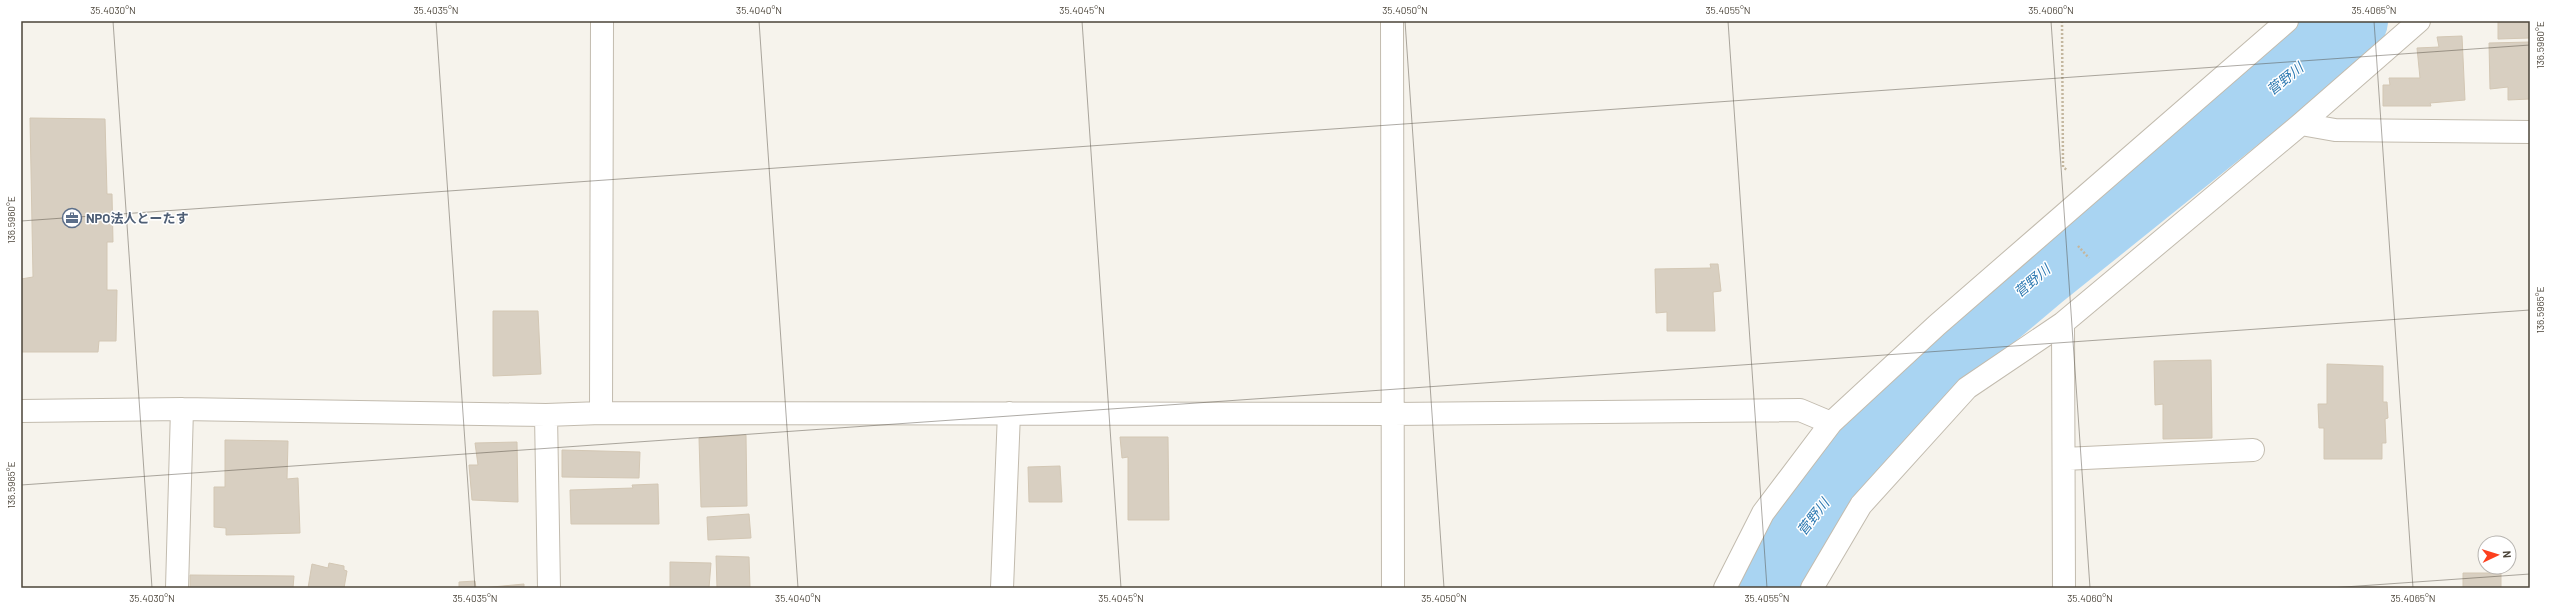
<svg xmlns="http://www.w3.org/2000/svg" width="2551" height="609" font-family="Barlow,'Noto Sans JP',sans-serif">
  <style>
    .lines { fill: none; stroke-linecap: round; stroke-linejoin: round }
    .river { stroke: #a9d4f2; stroke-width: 70 }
    .building { fill: #d8cfc1; stroke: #d3c7b4 }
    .minor-casing { stroke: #c2bbae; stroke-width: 24 }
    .path { stroke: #c4b79f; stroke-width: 2.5; stroke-dasharray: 2 2; stroke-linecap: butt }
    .minor { stroke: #fff; stroke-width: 22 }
    .ticks { fill: none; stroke: #4b4439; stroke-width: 1; stroke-opacity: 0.45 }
    .labels { text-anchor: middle; stroke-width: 3; stroke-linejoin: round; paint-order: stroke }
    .service-label { font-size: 13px; font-weight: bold; fill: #4e5e75; stroke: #fff; text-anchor: start }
    .water-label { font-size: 14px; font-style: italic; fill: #2e7ab2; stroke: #fff }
    .neatline { fill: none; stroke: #4b4439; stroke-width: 1.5 }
    .ticks-label { font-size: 10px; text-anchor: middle; fill: #4b4439 }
  </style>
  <rect width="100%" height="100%" fill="#f6f3ec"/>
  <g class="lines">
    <path class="river" d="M1758 588 1928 369 2040 275 2315 54 2353 21"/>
  </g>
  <path class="building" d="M2498 21H2530V38L2498 39Z
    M2462 36 2465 100 2430 103 2431 106H2383V85H2390L2389 78H2420L2417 48 2439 47 2437 37Z
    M2530 42V99L2508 100V87L2490 89 2489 43Z
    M30 118 105 119 107 194H112L113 242H107V290H117L116 341H99L98 352H21V279L33 277Z
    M1710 264H1718L1721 291 1713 292 1715 331H1667V312L1656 313 1655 269 1711 268Z
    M493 311H538L541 374 493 376Z
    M2211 360 2212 438 2163 439V404L2155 405 2154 361Z
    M2327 364 2383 366V402H2387L2388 418 2385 419 2386 443H2382V459H2324V428H2319L2318 404H2327Z
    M746 435 747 506 701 507 699 438Z
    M1120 437H1168L1169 520H1128V457L1122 458Z
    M225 440 288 441 287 479 298 478 300 533 226 535V528L214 527V487H225Z
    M517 442 518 502 472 500 469 465H478L475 443Z
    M562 450 640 452 639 478 562 477Z
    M1060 466 1062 502H1029L1028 467Z
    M658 484 659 524H571L570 490 633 488 632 485Z
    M749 514 751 538 708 540 707 517Z
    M716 556 749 557 750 587 717 588Z
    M670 562 711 563 709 588H670Z
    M329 563 344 566V570L347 571 344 588H308L312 564 328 568Z
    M2463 573H2501V588H2463Z
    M190 575 294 576 293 588H190Z
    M475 581 476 588H459V582Z
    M524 584V588H482Z"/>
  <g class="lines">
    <defs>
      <path id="minor" d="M1392 21 1393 588
        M2301 124 2335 130 2530 132
        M2063 323 2064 588
        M21 411 182 409 546 415 601 413 1393 414 1800 410 1831 423
        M601 413 602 21
        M546 415 549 588
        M2064 459 2253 450
        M177 588 182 409
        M1002 588 1009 413
        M1725 588 1763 513 1831 423 1937 325 2287 21
        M1812 588 1861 505 1967 388 2063 323 2301 124 2419 21"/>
    </defs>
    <use href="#minor" class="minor-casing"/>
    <path class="path" d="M2062 21 2063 167 2067 170
      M2078 246 2089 258"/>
    <use href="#minor" class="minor"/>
  </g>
  <path class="ticks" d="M113 21 152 588M436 21 475 588M759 21 798 588M1082 21 1121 588M1405 21 1444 588M1728 21 1767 588M2051 21 2090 588M2374 21 2413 588M21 221 2530 45M21 485 2530 310M2330 588 2530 574"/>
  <defs>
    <symbol id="office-ring" viewBox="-11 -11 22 22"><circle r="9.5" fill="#fff" stroke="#5c6f8a" stroke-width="1.5"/><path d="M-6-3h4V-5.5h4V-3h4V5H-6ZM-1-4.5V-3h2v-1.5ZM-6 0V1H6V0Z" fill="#5c6f8a"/></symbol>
  </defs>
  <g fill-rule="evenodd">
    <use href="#office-ring" x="61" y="207" width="22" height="22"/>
  </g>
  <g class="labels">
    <g class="service-label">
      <text x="86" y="223">NPO法人とーたす</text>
    </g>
    <g class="water-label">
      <text transform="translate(2285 79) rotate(-39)" y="5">菅野川</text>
      <text transform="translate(2032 281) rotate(-40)" y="5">菅野川</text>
      <text transform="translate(1813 517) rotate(-52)" y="5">菅野川</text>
    </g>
  </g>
  <rect width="2551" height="609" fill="none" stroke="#ffffff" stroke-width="44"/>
  <g transform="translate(2497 555) rotate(86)"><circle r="19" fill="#ffffff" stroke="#b7b4b0"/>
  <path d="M0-3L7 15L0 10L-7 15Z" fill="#fc3f1d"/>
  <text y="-6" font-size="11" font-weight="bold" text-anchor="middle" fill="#4b4439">N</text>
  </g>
  <rect x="22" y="22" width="2507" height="565" class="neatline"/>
  <g class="ticks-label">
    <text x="113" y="14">35.4030°N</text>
    <text x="436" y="14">35.4035°N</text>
    <text x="759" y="14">35.4040°N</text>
    <text x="1082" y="14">35.4045°N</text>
    <text x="1405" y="14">35.4050°N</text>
    <text x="1728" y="14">35.4055°N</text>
    <text x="2051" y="14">35.4060°N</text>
    <text x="2374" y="14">35.4065°N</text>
    <text transform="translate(2540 45) rotate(-90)" y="4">136.5960°E</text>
    <text transform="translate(11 220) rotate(-90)" y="4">136.5960°E</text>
    <text transform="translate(2540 310) rotate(-90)" y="4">136.5965°E</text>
    <text transform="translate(11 485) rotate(-90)" y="4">136.5965°E</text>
    <text x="152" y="602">35.4030°N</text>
    <text x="475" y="602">35.4035°N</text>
    <text x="798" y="602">35.4040°N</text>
    <text x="1121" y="602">35.4045°N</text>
    <text x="1444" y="602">35.4050°N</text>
    <text x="1767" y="602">35.4055°N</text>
    <text x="2090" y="602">35.4060°N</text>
    <text x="2413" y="602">35.4065°N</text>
  </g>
</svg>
